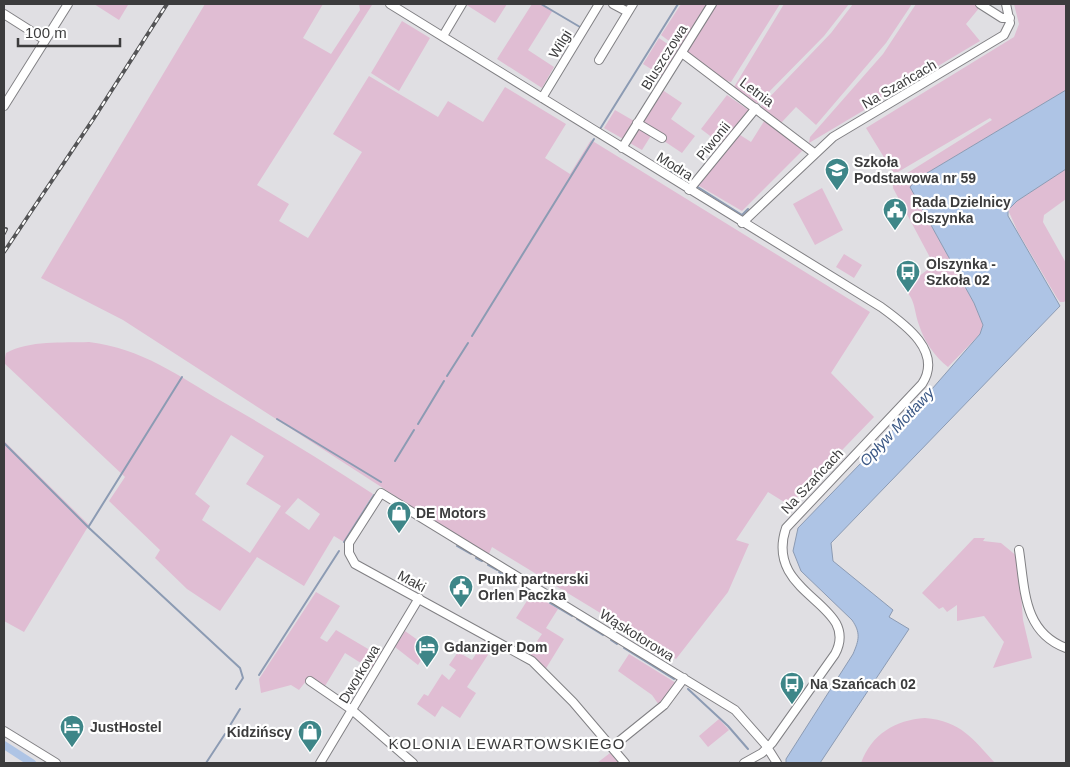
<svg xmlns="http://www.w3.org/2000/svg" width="1070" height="767" font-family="Helvetica,sans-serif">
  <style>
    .green { fill: #e0bdd3; fill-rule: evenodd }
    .water { fill: #aec4e5; stroke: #8c9bb3 }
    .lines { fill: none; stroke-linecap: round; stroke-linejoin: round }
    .stream { stroke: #8c9bb3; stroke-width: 2 }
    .canal { stroke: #aec4e5; stroke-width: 8 }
    .minor-casing { stroke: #818084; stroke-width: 10 }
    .minor { stroke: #fff; stroke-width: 8 }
    .rail-casing { stroke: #545456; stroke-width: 4 }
    .rail { stroke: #fff; stroke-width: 2; stroke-dasharray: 5.5; stroke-linecap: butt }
    .labels { text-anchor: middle; stroke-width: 4.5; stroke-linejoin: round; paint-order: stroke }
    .street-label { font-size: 14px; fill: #3c3c3d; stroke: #fff }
    .poi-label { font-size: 14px; font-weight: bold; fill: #3c3c3d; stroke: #fff; text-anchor: start }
    .water-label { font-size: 15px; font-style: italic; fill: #3a5785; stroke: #fff }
    .neighbourhood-label { font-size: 15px; letter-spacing: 1px; fill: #3c3c3d; stroke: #fff }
  </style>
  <rect width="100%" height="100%" fill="#e0dfe3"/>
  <path class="green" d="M94 4H126L128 5 119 20Z
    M205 4H323L303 38 331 54 360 10 359 4 372 5 257 185 289 204 279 221 308 238 362 152 333 134 369 76 438 117 448 101 483 122 505 87 566 124 545 158 570 174 591 140 870 312 831 373 874 417 789 505 768 492 736 540 749 544 728 592 676 659 492 547 488 556 123 320 41 278Z
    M465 4H507L495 23Z
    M532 4H542L553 10 528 50 554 67 542 88 497 59Z
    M681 4H709L681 50 661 35Z
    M714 4H780L731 82 724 80 688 52 687 48Z
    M784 4H849L824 36 757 104 734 87Z
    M853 4H912L886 43 816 125 796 107 781 123 760 107 831 33Z
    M916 4H974L980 7 966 24 980 41 809 143 810 137 883 54Z
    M1014 4H1066V90L917 179 910 187 974 303 983 325 980 334 948 367C935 357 924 341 919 325 913 307 916 300 903 288L934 265 893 188V182L992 120 990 118 898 172H893L866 128 1014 37 1019 24Z
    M402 21 430 38 399 91 371 73Z
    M659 38 679 52 664 77 643 64Z
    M661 89 682 103 671 119 695 136 682 153 664 141 665 139 640 123Z
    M727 95 750 111 722 145 701 129Z
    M615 110 634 121 625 140 604 128Z
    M766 118 805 148 742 211 696 184 737 133 751 142Z
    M640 128 652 134 642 150 628 142 636 129Z
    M1066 169V199L1044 215 1043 222 1066 263V300L1064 302H1060L1057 298 1018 232 1008 210 1017 201Z
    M822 188 843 230 815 245 793 204Z
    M844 254 862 265 854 278 836 267Z
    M89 342C143 349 177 375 223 402 274 431 324 462 373 494L344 542 334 536 304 586 257 557 220 611 187 589 155 558 160 550 109 501 125 477 4 363 6 353C30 340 62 343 89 342ZM231 435 264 456 246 484 281 506 250 553 202 520 210 506 195 494ZM298 498 320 514 309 530 285 513Z
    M4 441 89 525 24 632 4 621Z
    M974 538H985L983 541 1001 543 1018 557 1023 620 1032 658 993 668 1004 642 984 616 957 621V605L947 612 943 607 939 609 922 593Z
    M316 592 340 606 320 638 327 642 336 630 380 656 372 670 345 653 325 686 310 676 299 690 291 685 261 693 259 679Z
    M532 593 558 609 546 628 564 639 545 670 528 654 542 634 516 618Z
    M405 631 429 648 418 665 395 647Z
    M486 639 495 644 467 687 476 693 460 718 442 706 435 717 417 704 424 694 428 696 442 674 449 680 456 670 449 665 458 652 472 660Z
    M629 654 676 683 659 705 652 695 618 671Z
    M925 718C961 721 973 739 995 763H861C872 734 895 720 925 718Z
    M719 719 729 730 708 747 699 736Z
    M610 753 619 763H597Z"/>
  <path class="water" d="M1066 90V169L1017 201 1008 210V216L1060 306 831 543 833 561 893 610 889 617 909 629 820 763H786V759L853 654C859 640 861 633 852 620L801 571 793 551 798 528 925 397 980 334 983 325 974 303 910 187 917 179Z"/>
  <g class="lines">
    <path class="stream" d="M541 4 580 27
      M600 129 678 4
      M670 170 689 182
      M696 186 742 215 748 209
      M472 336 594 139
      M447 376 468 343
      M277 419 381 482
      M418 424 444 381
      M4 443 88 527 240 668 243 678 236 689
      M395 461 414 430
      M89 526 182 377
      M344 542 374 495
      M457 546 471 554
      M476 558 482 561
      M488 565 497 570
      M499 572 517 583
      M525 587 542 598
      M550 603 572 616
      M577 619 603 635
      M611 640 617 644
      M624 648 674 679
      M259 675 339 551
      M688 689 728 726 748 749
      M229 727 240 709
      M206 763 225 734"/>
    <path class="canal" d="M4 745 32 763"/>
    <defs>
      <path id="minor" d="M390 4 881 307C906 325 943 352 922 384L786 528C763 596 862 603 835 654L772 743 762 753 744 763
        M613 4 628 12
        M980 4 1002 18H1010
        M4 14 45 40
        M443 36 462 4
        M682 53 814 153
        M599 60 633 4
        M542 98 599 4
        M4 106 68 4
        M637 123 662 138
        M622 148 712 4
        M689 190 756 108
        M742 223 833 137 1004 35 1010 23 1006 4
        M1019 550C1025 589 1023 632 1066 648
        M310 681 352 710 413 763
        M4 731 56 763
        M612 747 664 705 684 678
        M320 763 419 598
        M625 763 573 702 532 661 355 564 349 553V543L381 493 735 710 765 744 777 763"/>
    </defs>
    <use href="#minor" class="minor-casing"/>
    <use href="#minor" class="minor"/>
    <defs>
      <path id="rail" d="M4 233 6 229
        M4 252 94 118 167 4"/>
    </defs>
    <use href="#rail" class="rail-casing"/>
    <use href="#rail" class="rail"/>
  </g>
  <defs>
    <symbol id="school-pin" viewBox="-11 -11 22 30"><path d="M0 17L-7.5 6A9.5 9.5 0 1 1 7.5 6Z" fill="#3e8688" stroke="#fff"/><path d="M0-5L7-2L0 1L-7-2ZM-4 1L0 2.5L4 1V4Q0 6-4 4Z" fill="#fff"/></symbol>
    <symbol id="civic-pin" viewBox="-11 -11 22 30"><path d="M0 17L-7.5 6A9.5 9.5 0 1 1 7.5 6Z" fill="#3e8688" stroke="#fff"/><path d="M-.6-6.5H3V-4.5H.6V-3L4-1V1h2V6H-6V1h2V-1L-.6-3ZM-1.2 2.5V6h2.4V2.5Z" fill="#fff"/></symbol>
    <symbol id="bus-pin" viewBox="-11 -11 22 30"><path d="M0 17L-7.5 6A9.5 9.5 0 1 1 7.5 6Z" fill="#3e8688" stroke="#fff"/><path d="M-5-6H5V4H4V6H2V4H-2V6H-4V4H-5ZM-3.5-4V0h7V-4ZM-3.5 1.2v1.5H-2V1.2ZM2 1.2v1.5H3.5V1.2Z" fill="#fff"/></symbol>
    <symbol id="shop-pin" viewBox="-11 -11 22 30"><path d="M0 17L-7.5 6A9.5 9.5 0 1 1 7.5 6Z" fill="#3e8688" stroke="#fff"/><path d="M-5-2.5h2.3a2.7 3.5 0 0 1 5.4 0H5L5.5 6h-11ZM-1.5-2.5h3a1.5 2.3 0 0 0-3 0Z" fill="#fff"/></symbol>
    <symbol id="hotel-pin" viewBox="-11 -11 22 30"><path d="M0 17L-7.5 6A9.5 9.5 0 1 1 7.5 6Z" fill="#3e8688" stroke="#fff"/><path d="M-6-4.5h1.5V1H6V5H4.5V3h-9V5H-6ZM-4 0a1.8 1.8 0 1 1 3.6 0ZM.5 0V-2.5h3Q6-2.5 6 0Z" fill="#fff"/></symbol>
  </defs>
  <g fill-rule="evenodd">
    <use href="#school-pin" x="823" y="156" width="28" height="38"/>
    <use href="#civic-pin" x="881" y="196" width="28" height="38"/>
    <use href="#bus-pin" x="894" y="258" width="28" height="38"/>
    <use href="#shop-pin" x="385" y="499" width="28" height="38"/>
    <use href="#civic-pin" x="447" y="573" width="28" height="38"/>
    <use href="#hotel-pin" x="413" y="633" width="28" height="38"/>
    <use href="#bus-pin" x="778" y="670" width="28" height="38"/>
    <use href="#hotel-pin" x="58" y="713" width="28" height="38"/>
    <use href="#shop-pin" x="296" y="718" width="28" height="38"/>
  </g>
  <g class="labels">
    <g class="street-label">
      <text transform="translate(560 44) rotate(-59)" y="5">Wilgi</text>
      <text transform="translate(664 57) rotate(-58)" y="5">Bluszczowa</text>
      <text transform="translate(899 84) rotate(-30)" y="5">Na Szańcach</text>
      <text transform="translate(757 92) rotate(37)" y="5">Letnia</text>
      <text transform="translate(713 141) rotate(-51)" y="5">Piwonii</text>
      <text transform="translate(675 166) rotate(32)" y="5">Modra</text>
      <text transform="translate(812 481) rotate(-47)" y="5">Na Szańcach</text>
      <text transform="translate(412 581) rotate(28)" y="5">Maki</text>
      <text transform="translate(637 635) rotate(32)" y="5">Wąskotorowa</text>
      <text transform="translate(359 674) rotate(-59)" y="5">Dworkowa</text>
    </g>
    <g class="poi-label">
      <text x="854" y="167">Szkoła<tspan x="854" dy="16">Podstawowa nr 59</tspan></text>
      <text x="912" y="207">Rada Dzielnicy<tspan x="912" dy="16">Olszynka</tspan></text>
      <text x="926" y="269">Olszynka -<tspan x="926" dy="16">Szkoła 02</tspan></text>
      <text x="416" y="518">DE Motors</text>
      <text x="478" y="584">Punkt partnerski<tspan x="478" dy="16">Orlen Paczka</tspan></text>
      <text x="444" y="652">Gdanziger Dom</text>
      <text x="810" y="689">Na Szańcach 02</text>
      <text x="90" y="732">JustHostel</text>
      <text x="292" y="737" text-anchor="end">Kidzińscy</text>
    </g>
    <g class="water-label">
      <text transform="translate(897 427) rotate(-47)" y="5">Opływ Motławy</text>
    </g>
    <g class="neighbourhood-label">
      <text x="507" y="749">KOLONIA LEWARTOWSKIEGO</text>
    </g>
  </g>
  <rect width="1070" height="767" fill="none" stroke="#3c3c3d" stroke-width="10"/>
  <path d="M18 38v8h102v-8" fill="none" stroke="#3c3c3d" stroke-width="2.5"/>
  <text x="25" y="38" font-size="15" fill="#3c3c3d" stroke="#ffffff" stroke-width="4" paint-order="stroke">100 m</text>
</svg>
